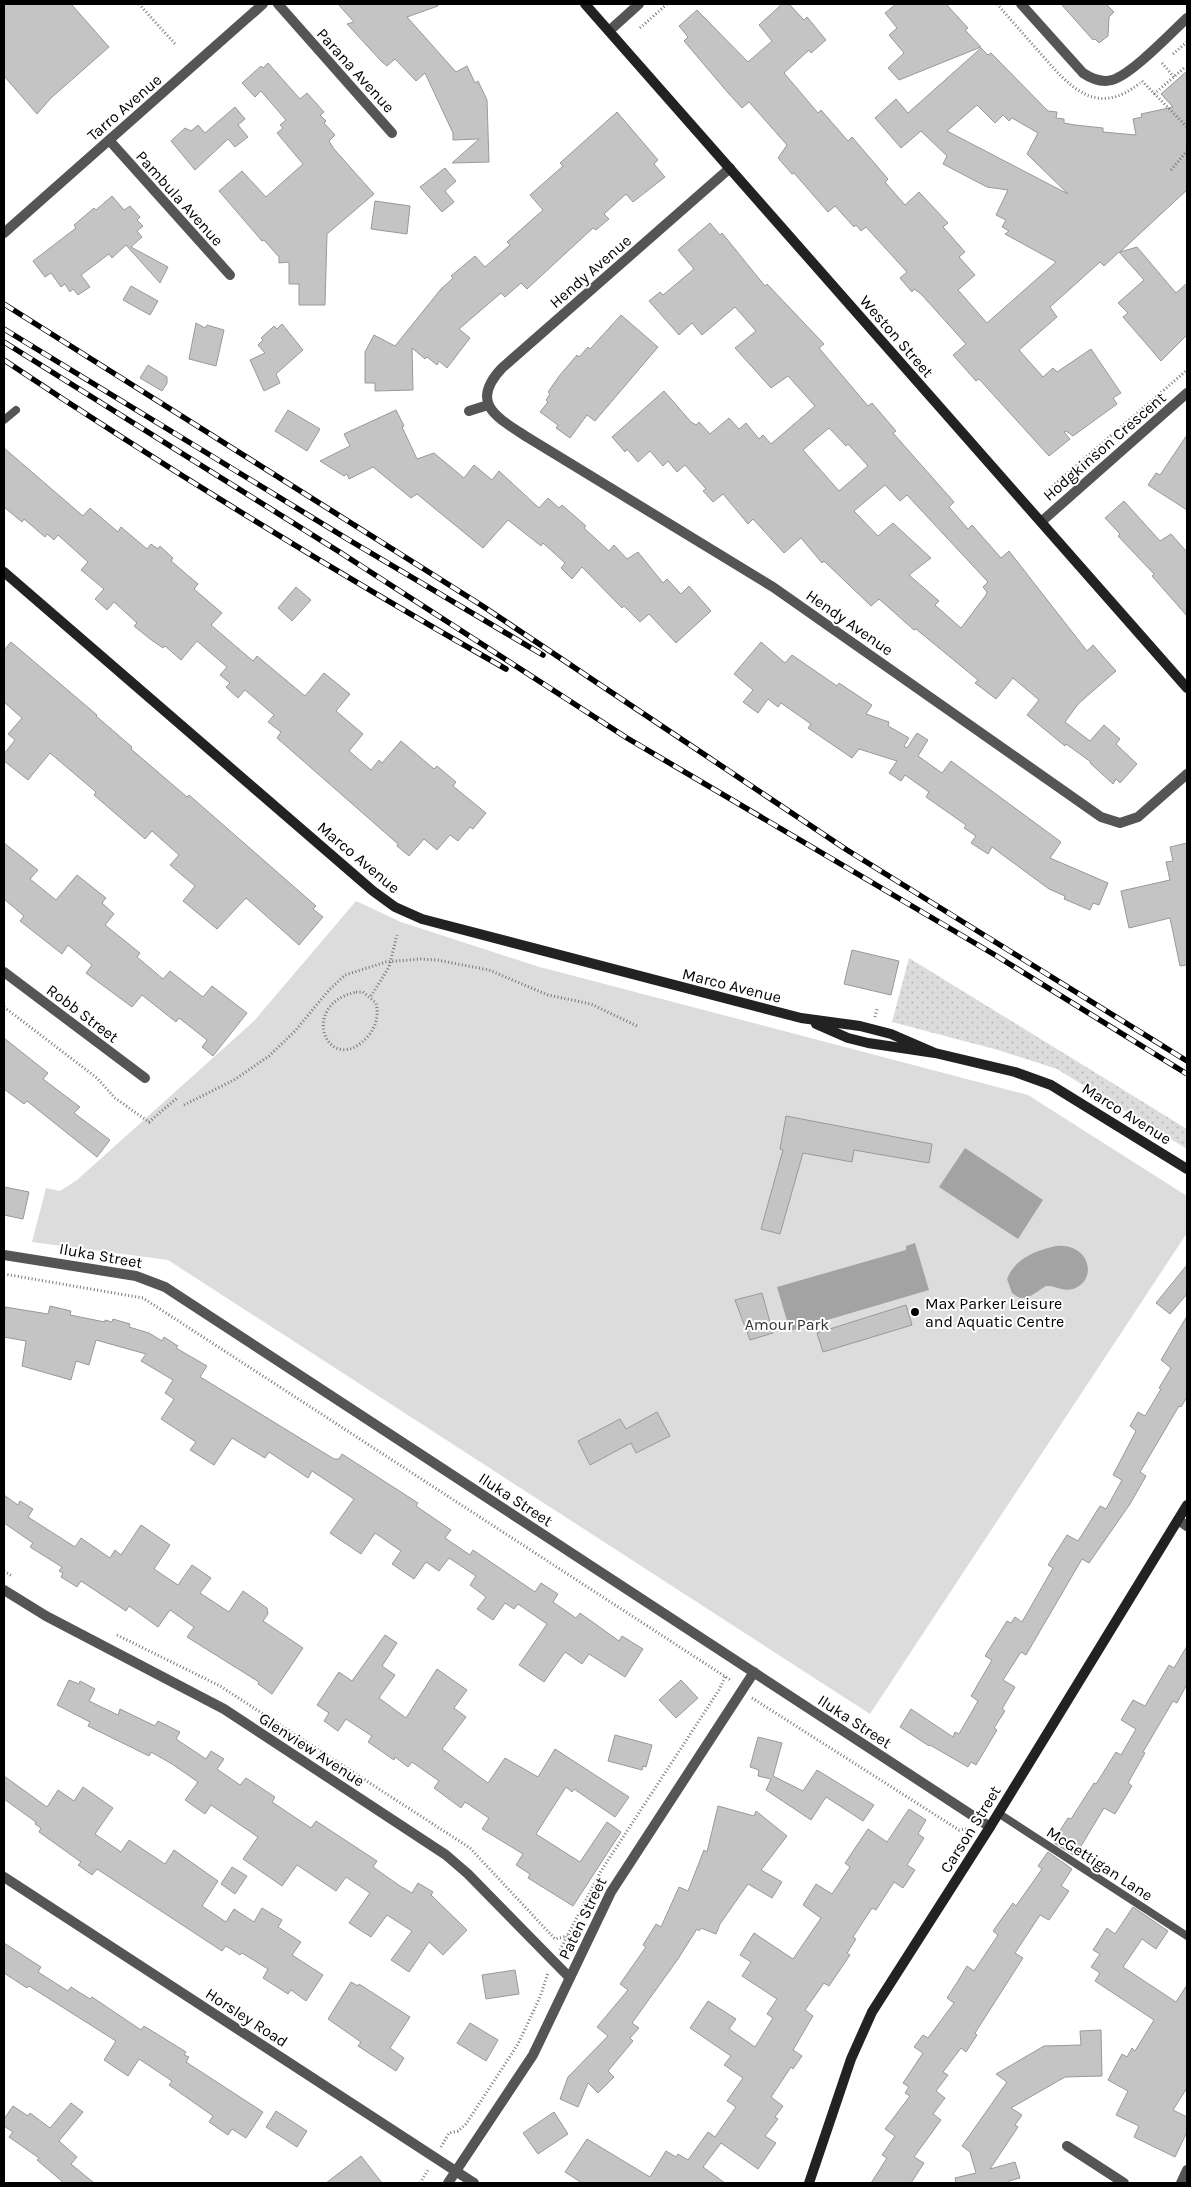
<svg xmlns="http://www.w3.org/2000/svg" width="1191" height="2187" font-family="Karla,sans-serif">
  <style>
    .grass { fill: url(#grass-dots) }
    .park { fill: #dcdcdc }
    .water { fill: #a3a3a3 }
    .building { fill: #c4c4c4; stroke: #999; fill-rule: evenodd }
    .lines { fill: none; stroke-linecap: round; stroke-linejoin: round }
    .path { stroke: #777; stroke-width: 3; stroke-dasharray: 1 2.5; stroke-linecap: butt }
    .lane { stroke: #555; stroke-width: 8 }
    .street { stroke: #555; stroke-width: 10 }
    .secondary { stroke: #222; stroke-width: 10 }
    .rail-casing { stroke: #000; stroke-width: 5.5 }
    .rail { stroke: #fff; stroke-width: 4; stroke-dasharray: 11; stroke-linecap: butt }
    .poi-dot { fill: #000; stroke: #fff; stroke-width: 2 }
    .labels { text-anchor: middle; stroke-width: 4; stroke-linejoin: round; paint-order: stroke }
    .street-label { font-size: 16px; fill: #000; stroke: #fff }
    .poi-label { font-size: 16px; fill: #000; stroke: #fff; text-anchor: start }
    .park-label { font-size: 16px; fill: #333; stroke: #fff }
  </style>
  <defs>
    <pattern id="grass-dots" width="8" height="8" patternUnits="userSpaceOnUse" patternTransform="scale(1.25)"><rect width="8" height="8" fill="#dcdcdc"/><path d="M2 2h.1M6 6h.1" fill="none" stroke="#bbb" stroke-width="1.8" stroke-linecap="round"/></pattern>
  </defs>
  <rect width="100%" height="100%" fill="#fff"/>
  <path class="grass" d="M909 958 1187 1129V1149L1057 1069 998 1050 892 1022Z"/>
  <path class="park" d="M356 901 401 922 536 966 1028 1095 1187 1196V1233L870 1714 168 1260 32 1242 46 1188 60 1191 77 1180 254 1021Z"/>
  <path class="water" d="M965 1148 1043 1200 1018 1239 939 1187Z
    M915 1243 929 1290 790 1331 777 1287 906 1250V1246Z
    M1056 1246C1091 1243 1098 1281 1073 1289 1063 1292 1055 1285 1046 1286 1033 1293 1026 1305 1012 1293L1007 1279C1015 1258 1037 1250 1056 1246Z"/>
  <path class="building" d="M4 4H71L109 47 51 98 37 114 4 76Z
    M338 4H437L438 6 407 17 456 72 467 66 475 83 478 81 487 100 489 162 452 163 479 139 453 140V133L425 73 416 81 395 59 387 66 382 62 347 24 354 22Z
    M782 4H789L804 20 807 17 826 40 811 53 809 50 784 73 818 113 821 110 848 141 852 137 888 179 885 182 905 205 919 192 948 223 943 227 965 252 959 257 975 275 958 290 987 323 1056 262 1005 234 1009 231 1002 227 1006 220 996 215 1008 190 987 187 943 164 947 156 921 131 901 148 875 118 896 99 908 113 981 48 988 55 991 53 1048 111 1057 112 1056 118 1064 119V123L1075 125 1103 128V132L1136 135 1133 119 1142 117 1141 114 1173 107 1161 94 1187 71V190L1120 252 1137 247 1176 293 1187 283V335L1161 361 1123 317 1128 313 1118 303 1144 280 1119 252 1104 266 1100 262 1050 307 1057 317 1019 350 1043 377 1053 368 1057 372 1091 349 1121 393 1113 398 1117 404 1073 436 1066 431 1064 432 1070 439 1049 456 979 379 976 381 953 355 966 344 921 294 914 289 912 292 900 278 907 272 866 227 861 231 856 225 854 227 835 206 828 212 794 173 792 174 778 158 787 145 749 102 742 108 729 94 684 41 688 37 679 26 697 10 748 62 772 41 759 25ZM977 105 995 123 1003 115 1009 121 1012 118 1038 133 1027 154 1068 194 947 131Z
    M896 4H946L968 28 965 30 981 47 899 80 888 68 904 53 889 35 897 28 885 13Z
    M1061 4H1106L1114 12 1109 17 1108 36 1099 43 1095 39 1093 40Z
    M268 63 300 99 307 93 324 112 320 115 326 121 324 123 335 135 329 141 334 149 374 194 327 234 325 305H299V284H289V262L279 263V257L264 240 262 241 219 191 242 171 266 197 303 164 277 133 283 128 280 125 286 120 261 91 255 97 242 83 261 66 263 68Z
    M235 107 245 119 238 125 248 137 235 147 228 139 195 170 171 141 185 128 191 131 198 125 205 133Z
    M617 112 658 160 654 164 665 177 633 202 626 194 604 214 609 219 596 230 593 228 527 289 521 283 505 297 501 293 459 329 470 338 447 368 439 361 437 365 427 357 425 359 412 348 413 390 375 391V383H365V352L374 335 395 346 441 289 453 278 451 276 475 256 485 267 510 245 507 242 543 210 530 195 563 166 560 163Z
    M445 168 456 181 445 191 454 202 442 212 420 187Z
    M112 196 124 210 130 206 140 217 137 220 143 226 137 231 142 237 131 247 168 267 160 283 126 245 112 258 109 254 81 275 90 287 78 295 73 289 70 292 65 284 61 287 51 273 45 277 33 261 76 228 74 225 94 208 96 210Z
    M375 201 410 206 407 234 371 229Z
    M710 223 720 235 722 233 765 286 767 284 824 344 819 348 868 406 872 403 896 431 893 433 954 502 949 507 968 529 972 525 1001 558 1009 551 1087 651 1093 645 1116 671 1078 704 1065 722 1090 741 1104 725 1120 739 1116 744 1137 764 1120 783 1116 779 1113 784 1090 763 1091 762 1066 744 1065 746 1027 715 1039 700 1013 678 996 699 975 683 978 680 916 629 914 630 879 599 871 606 824 561 822 563 801 538 784 553 753 519 748 524 723 494 713 502 703 491 706 489 685 465 677 472 668 461 663 466 650 451 638 462 627 449 625 452 612 437 664 391 691 422 696 425 699 422 710 434 729 418 739 429 746 423 759 439 763 435 771 444 815 406 788 376 771 388 735 348 756 331 735 307 702 335 692 323 679 335 649 301 660 292 663 295 694 269 678 250ZM829 428 846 446 848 444 868 466 839 491 803 450ZM885 485 900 501 907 495 988 582 983 587 987 592 986 595 961 628 935 605 939 601 909 575 931 558 893 523 878 536 854 511Z
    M131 286 158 301 150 315 123 300Z
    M621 315 658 347 595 421 587 415 570 438 556 428 558 425 540 412 548 402 546 400 550 394 548 392 560 375 577 355 579 357 588 347 590 349Z
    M196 323 205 328 207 325 224 330 216 366 189 359Z
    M282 324 303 350 276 374 280 383 264 391 250 360 265 353 258 345 263 340 261 338 274 326 277 329Z
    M148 365 167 377V383L162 391 140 378Z
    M288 410 320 429 307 451 275 431Z
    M396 410 404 426 402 427 417 459 434 453 464 478 474 465 492 480 499 471 539 508 548 498 559 508 562 505 586 526 584 528 609 551 614 545 627 559 638 552 663 583 667 579 681 594 689 586 711 611 676 643 649 614 640 622 624 606 622 608 582 567 572 579 561 568 565 563 543 543 541 546 508 520 483 548 417 494 411 498 373 467 349 479 347 474 344 476 320 461 350 446 344 434Z
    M1187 435V510L1148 485 1156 473 1160 475Z
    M4 448 83 516 90 508 118 532 121 527 147 549 151 544 158 549 160 546 173 558 171 561 198 584 194 589 222 613 211 625 253 661 257 656 305 696 324 673 350 694 336 711 363 734 349 751 371 770 379 760 382 763 401 741 434 769 437 766 456 782 453 786 486 813 473 829 470 827 458 841 450 835 437 850 424 839 409 856 397 846 398 844 277 738 281 732 268 722 274 715 245 690 238 698 226 687 230 683 220 675 227 667 197 641 181 660 165 646 163 648 150 639 134 626 137 623 114 602 107 610 95 599 104 589 81 570 88 562 58 535 54 540 47 534 45 537 24 519 22 522 4 507Z
    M1124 501 1160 541 1171 534 1187 552V616L1152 576 1154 574 1118 536 1120 534 1105 518Z
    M296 587 311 600 292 621 278 608Z
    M11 642 97 715 96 716 132 747 131 749 187 797 189 795 316 906 313 909 323 917 299 945 246 898 217 929 183 901 195 886 170 865 179 855 152 831 145 839 94 795 96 792 50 753 28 780 4 761V754L15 740 8 734 22 718 4 702V650Z
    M761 642 785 663 792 655 837 686 839 683 872 705 866 714 889 722 888 726 909 738 904 746 907 748 917 733 928 740 918 756 942 773 951 761 1061 842 1050 858 1108 883 1099 905 1093 903 1090 910 1064 899 1065 896 1049 889 992 847 988 854 971 843 976 836 964 828 966 825 926 797 929 792 905 775 901 781 889 773 897 761 859 749 852 758 808 728 811 724 781 703 778 707 768 699 758 713 743 702 753 690 734 674Z
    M4 843 38 870 30 879 56 900 77 875 106 898 102 903 114 914 105 925 140 953 137 957 163 979 170 971 203 997 212 986 247 1013 213 1056 202 1047 207 1040 179 1018 176 1022 142 995 132 1007 86 973 92 965 68 945 62 954 20 921 24 916 4 899Z
    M1187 843V965L1180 966 1170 918 1129 928 1121 891 1170 880 1166 862 1173 861 1170 847Z
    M852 950 899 961 891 995 844 984Z
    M4 1038 48 1073 43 1079 80 1107 74 1113 110 1140 97 1157 27 1101 24 1104 4 1089Z
    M786 1116 932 1144 929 1163 854 1150 852 1162 803 1153 780 1234 761 1229 783 1150 780 1149Z
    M4 1187 29 1192 23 1219 4 1215Z
    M1187 1265V1294L1170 1314 1156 1303Z
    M762 1293 773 1333 750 1340 735 1300Z
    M906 1305 912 1325 823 1352 817 1333Z
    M50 1306 71 1311 70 1315 105 1322V1320L112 1322 113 1319 130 1324 129 1327 149 1333 162 1341 164 1337 178 1346 176 1348 207 1366 200 1377 207 1381 334 1459H339L342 1454 418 1503 416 1506 451 1530 445 1538 470 1555 473 1550 535 1592 541 1583 558 1594 553 1602 576 1618 580 1613 619 1641 622 1636 643 1649 625 1677 589 1654 582 1664 565 1652 544 1682 519 1665 547 1624 518 1604 514 1609 505 1603 493 1620 477 1609 486 1597 470 1585 476 1576 449 1558 439 1571 426 1562 414 1579 392 1564 401 1551 375 1533 361 1554 330 1533 354 1499 312 1471 308 1478 269 1452 265 1458 232 1438 214 1465 190 1450 196 1442 161 1419 174 1399 165 1393 173 1380 141 1361 146 1354 96 1340 89 1365 76 1361 71 1380 22 1366 26 1341 4 1337 5 1307 48 1314Z
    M1187 1316V1397L1181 1407 1179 1406 1140 1472 1146 1476 1130 1504 1089 1563 1082 1559 1026 1655 1021 1652 1003 1680 1015 1687 1002 1709 1005 1711 994 1728 997 1730 976 1765 971 1762 968 1767 930 1745 929 1746 900 1727 911 1709 953 1737 955 1732 959 1734 978 1701 971 1696 992 1660 985 1656 1007 1621 1011 1623 1015 1617 1022 1622 1053 1568 1048 1565 1067 1535 1078 1541 1100 1506 1106 1509 1122 1480 1113 1475 1136 1431 1130 1426 1138 1412 1145 1416 1161 1389 1159 1388 1171 1368 1161 1360Z
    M657 1412 670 1436 636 1453 631 1443 590 1465 578 1441 620 1419 626 1429Z
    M4 1495 18 1505 20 1501 33 1509 28 1517 75 1547 81 1538 110 1558 115 1550 121 1555 141 1525 170 1545 154 1569 178 1585 192 1565 211 1578 200 1593 229 1612 243 1591 267 1608 268 1614 263 1621 303 1648 272 1694 258 1684 259 1682 187 1637 194 1627 170 1610 158 1627 129 1606 126 1611 81 1581 77 1587 61 1577 63 1573 59 1571 62 1567 30 1547 33 1543 4 1523Z
    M385 1635 397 1643 382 1666 395 1675 379 1698 406 1718 437 1669 467 1690 454 1708 466 1717 442 1749 488 1783 505 1758 538 1777 555 1749 629 1797 615 1817 574 1789 572 1792 566 1787 536 1834 580 1862 607 1822 621 1832 573 1906 528 1878 530 1874 516 1865 523 1854 482 1829 489 1818 465 1802 461 1808 434 1788 439 1781 412 1762 408 1767 395 1757 394 1760 368 1742 372 1736 346 1719 338 1731 324 1721 329 1713 317 1705 339 1672 352 1681Z
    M1187 1646V1684L1177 1703 1173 1701 1143 1752 1145 1753 1128 1783 1132 1786 1115 1814 1104 1808 1075 1856 1054 1843 1059 1832 1068 1818 1071 1819 1094 1783 1096 1784 1116 1752 1121 1755 1136 1729 1121 1720 1133 1700 1145 1706 1169 1665 1174 1668Z
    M69 1680 79 1684 80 1681 95 1689 89 1701 118 1715 120 1709 155 1726 158 1721 180 1732 176 1739 206 1759 211 1751 224 1759 217 1769 240 1785 246 1778 275 1797 272 1802 311 1828 316 1821 377 1861 373 1867 400 1886 412 1893 418 1883 433 1892 431 1895 467 1930 443 1955 429 1942 409 1972 391 1960 412 1931 387 1915 371 1937 349 1923 370 1893 346 1877 336 1891 297 1865 282 1886 243 1859 258 1837 211 1805 205 1814 185 1800 198 1782 172 1764 151 1752 149 1756 88 1726 90 1722 57 1705Z
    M681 1680 698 1698 676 1718 659 1700Z
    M615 1735 652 1745 646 1767 643 1766 642 1770 608 1761Z
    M758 1737 782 1743 773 1776 803 1791 817 1770 874 1805 863 1821 826 1797 811 1820 766 1790 771 1779 758 1776 759 1770 750 1767Z
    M4 1776 47 1807 58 1790 74 1801 83 1787 113 1808 95 1834 121 1852 129 1840 165 1864 174 1850 218 1881 202 1906 226 1922 234 1909 254 1922 262 1908 282 1920 278 1927 301 1942 292 1955 323 1975 306 2001 291 1990 288 1994 263 1978 268 1969 242 1953 240 1955 226 1946 222 1951 97 1869 92 1875 78 1865 81 1862 39 1832 41 1828 35 1824 36 1822 4 1799Z
    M718 1806 754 1816 756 1811 787 1836 761 1870 782 1882 772 1898 748 1884 720 1924 716 1934 701 1928 699 1931 697 1929 678 1959 632 2023 639 2028 630 2038 633 2041 608 2071 614 2077 598 2093 588 2083 578 2107 560 2099 568 2077 608 2036 597 2027 628 1990 620 1984 646 1947 643 1945 656 1924 661 1927 679 1887 688 1891 704 1850 707 1852Z
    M909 1809 926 1820 918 1834 924 1838 907 1865 915 1870 903 1888 894 1882 876 1910 872 1908 853 1937 856 1939 847 1953 850 1955 829 1986 824 1983 805 2010 813 2016 793 2050 802 2056 793 2069 791 2067 771 2097 783 2106 775 2117 778 2119 765 2136 776 2143 758 2169 721 2143 703 2167 725 2183H582L565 2172 587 2139 650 2177 666 2151 676 2157 678 2154 688 2160 708 2132 715 2137 736 2107 727 2101 743 2078 724 2065 731 2056 690 2028 708 2001 736 2019 729 2029 755 2047 773 2018 767 2014 777 1999 742 1976 751 1962 740 1955 754 1933 793 1959 821 1918 803 1905 816 1884 832 1894 850 1867 845 1863 868 1829 887 1842Z
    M1048 1852 1072 1869 1061 1886 1069 1891 1049 1920 1040 1915 1015 1953 1023 1958 975 2033 977 2035 966 2052 961 2048 943 2072 948 2075 936 2091 945 2098 933 2114 941 2120 914 2157 924 2163 911 2183H871L887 2158 882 2155 895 2136 885 2129 910 2096 905 2093 909 2087 903 2083 923 2053 914 2047 923 2035 928 2038 954 2003 947 1998 958 1981 967 1966 974 1971 998 1935 993 1931 1013 1903 1016 1906 1042 1869 1038 1866Z
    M232 1867 247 1876 235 1894 221 1884Z
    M1133 1907 1168 1931 1156 1949 1142 1939 1123 1967 1176 2002 1187 1985V2088L1173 2110 1187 2117V2132L1175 2157 1134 2137 1139 2126 1116 2115 1128 2091 1108 2080 1122 2054 1127 2057 1132 2048 1135 2051 1154 2020 1095 1981 1100 1973 1091 1967 1100 1954 1093 1950 1107 1928 1115 1934Z
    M4 1943 41 1967 38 1972 68 1991 71 1987 90 1999 92 1997 141 2030 144 2026 186 2052 184 2055 189 2057 186 2062 263 2112 246 2138 232 2129 228 2135 209 2122 213 2116 169 2085 172 2081 139 2059 128 2076 104 2060 116 2041 29 1986 27 1988 4 1973Z
    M515 1970 519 1994 486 1999 482 1975Z
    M351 1982 358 1986 359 1984 410 2017 390 2048 404 2058 396 2071 358 2046 361 2042 328 2019Z
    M470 2023 498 2040 486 2061 457 2043Z
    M1101 2030 1102 2076 1065 2077 1011 2108 1022 2115 1015 2125 1018 2127 990 2169 1015 2162 1020 2178 1009 2181 1010 2183H956L955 2178 976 2173 970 2152 962 2146 1007 2082 996 2074 1044 2046 1081 2045 1080 2031Z
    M71 2103 83 2112 59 2141 77 2157 71 2164 94 2183H64L37 2160 39 2158 9 2137 13 2132 4 2126V2119L13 2106 28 2116 30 2113 50 2128Z
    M276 2111 307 2131 297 2147 266 2127Z
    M554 2112 568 2134 538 2154 523 2133Z
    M361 2156 382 2183H326Z"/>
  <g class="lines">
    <path class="path" d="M139 4 176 45
      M997 4C1011 20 1026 37 1041 54 1070 87 1096 118 1140 83
      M640 28 667 4
      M1173 54 1187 42
      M1162 63 1174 77
      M1142 81 1187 127
      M1154 94 1184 68
      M1171 170 1187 151
      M1047 491 1187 370
      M356 992H363L376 1003C379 1015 376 1026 369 1035 331 1081 295 1006 356 992Z
      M371 996 389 967 397 935
      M4 1007 97 1078 115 1098 149 1122 177 1098
      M875 1017 877 1009
      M184 1105 234 1080 269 1056 295 1031 329 990 345 975 386 962 421 959 437 960 489 970 548 995 591 1004 637 1026
      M4 1274 143 1298 732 1681
      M4 1571 12 1576
      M117 1635 220 1686 470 1848 555 1939 568 1936
      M752 1698 959 1830 967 1829
      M560 1950 601 1871 719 1690 725 1677
      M441 2147 449 2133 458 2131 466 2124 518 2044 540 1997 548 1973
      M420 2183 428 2170"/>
    <path class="lane" d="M4 420 16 410
      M998 1813 1187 1936"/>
    <path class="street" d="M278 4 392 133
      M1021 4 1083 73C1092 79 1101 83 1112 80 1131 75 1171 33 1187 18
      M609 31 639 4
      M109 140 230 275
      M730 168 502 368C469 403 496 417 527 437L773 587 1101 817 1120 823 1138 817 1187 774
      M4 233 263 4
      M469 411 488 405
      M1041 522 1187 393
      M4 972 145 1078
      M4 1255 136 1276 165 1287 990 1827
      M1178 1520 1187 1526
      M4 1590 46 1616 224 1709 446 1855 468 1874 570 1978
      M4 1877 474 2183
      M1067 2146 1124 2183
      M448 2183 533 2055 611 1892 754 1672
      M1181 2183 1187 2170"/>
    <path class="secondary" d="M585 4 1187 688
      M4 572 373 891 395 907 422 919 801 1018 860 1026 891 1034 935 1053
      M816 1024 848 1038 868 1043 935 1053 1015 1072 1051 1085 1187 1169
      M809 2183 851 2059 872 2012 990 1827 1187 1505"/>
    <defs>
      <path id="rail" d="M4 304 481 605 847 850 1187 1061
        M4 329 349 540 543 655
        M4 342 338 551 627 738 995 955 1187 1074
        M4 360C167 469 335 572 506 669"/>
    </defs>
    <use href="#rail" class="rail-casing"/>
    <use href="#rail" class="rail"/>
  </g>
  <circle class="poi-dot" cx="915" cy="1312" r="5"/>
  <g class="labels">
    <g class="street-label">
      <text transform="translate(356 70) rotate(48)" y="6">Parana Avenue</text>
      <text transform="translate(124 107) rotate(-41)" y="6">Tarro Avenue</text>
      <text transform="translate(180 198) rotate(48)" y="6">Pambula Avenue</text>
      <text transform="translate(590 271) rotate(-41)" y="6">Hendy Avenue</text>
      <text transform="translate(897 336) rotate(49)" y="6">Weston Street</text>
      <text transform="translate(1104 446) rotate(-41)" y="6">Hodgkinson Crescent</text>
      <text transform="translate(850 622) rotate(35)" y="6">Hendy Avenue</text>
      <text transform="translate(359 857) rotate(40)" y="6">Marco Avenue</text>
      <text transform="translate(732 985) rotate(14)" y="6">Marco Avenue</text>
      <text transform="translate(83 1013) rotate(37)" y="6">Robb Street</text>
      <text transform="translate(1127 1113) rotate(32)" y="6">Marco Avenue</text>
      <text transform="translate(101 1255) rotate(10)" y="6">Iluka Street</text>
      <text transform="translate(516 1499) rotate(33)" y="6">Iluka Street</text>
      <text transform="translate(855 1721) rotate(33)" y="6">Iluka Street</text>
      <text transform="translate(312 1749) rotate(33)" y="6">Glenview Avenue</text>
      <text transform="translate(970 1829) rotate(-58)" y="6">Carson Street</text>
      <text transform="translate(1100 1863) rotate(33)" y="6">McGettigan Lane</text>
      <text transform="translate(582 1918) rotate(-64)" y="6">Paten Street</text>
      <text transform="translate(247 2017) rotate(33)" y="6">Horsley Road</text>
    </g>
    <g class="poi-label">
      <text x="925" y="1309">Max Parker Leisure<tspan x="925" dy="18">and Aquatic Centre</tspan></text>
    </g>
    <g class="park-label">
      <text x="787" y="1330">Amour Park</text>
    </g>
  </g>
  <rect width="1191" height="2187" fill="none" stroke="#000000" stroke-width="10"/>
</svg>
